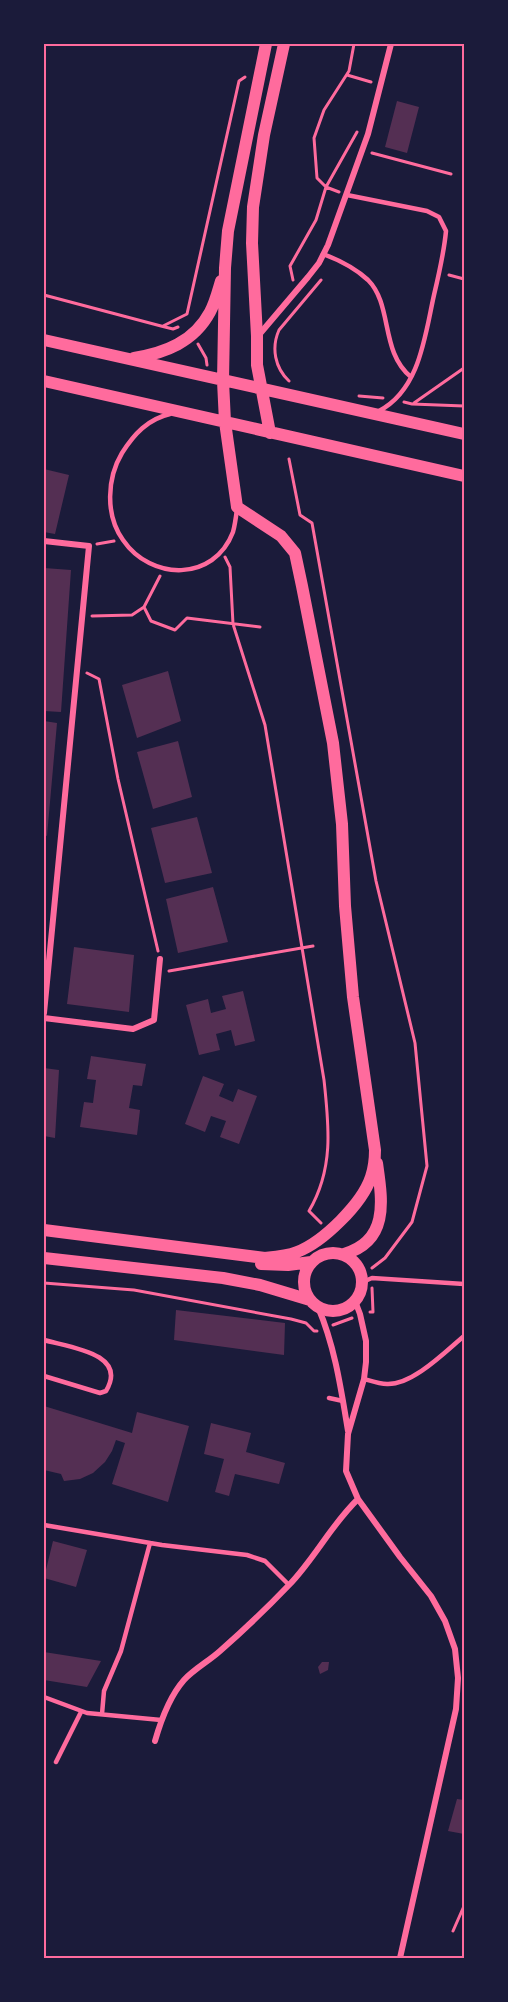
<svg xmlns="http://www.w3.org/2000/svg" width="508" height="2002" font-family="'Roboto Condensed',sans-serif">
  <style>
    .building { fill: #542f53 }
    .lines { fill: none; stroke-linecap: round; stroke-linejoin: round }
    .path { stroke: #ff6b9d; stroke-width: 3 }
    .service { stroke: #ff6b9d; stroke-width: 4.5 }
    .minor { stroke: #ff6b9d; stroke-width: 6 }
    .secondary { stroke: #ff6b9d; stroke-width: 12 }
    .neatline { fill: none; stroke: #ff6b9d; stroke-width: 2 }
  </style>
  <rect width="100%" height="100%" fill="#1b1b3a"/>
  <path class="building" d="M397 101 419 107 407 153 385 147Z
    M44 469 69 475 55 534 44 532Z
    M44 568 71 570 61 712 44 711Z
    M168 671 181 721 137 738 122 685Z
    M44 721 57 723 47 836 44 835Z
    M178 741 192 797 153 809 137 752Z
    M197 817 212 873 165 883 151 828Z
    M213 887 228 942 178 953 166 899Z
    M74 947 134 955 129 1012 67 1004Z
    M243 991 255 1041 235 1046 231 1030 216 1034 220 1050 199 1055 186 1005 208 999 211 1013 226 1009 222 996Z
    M91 1056 146 1064 142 1086 133 1085 129 1108 140 1110 137 1135 80 1127 84 1102 93 1103 96 1080 87 1079Z
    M44 1068 59 1070 55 1138 44 1136Z
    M203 1076 224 1084 219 1096 233 1102 238 1089 257 1096 239 1144 220 1137 226 1121 211 1116 205 1132 185 1124Z
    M176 1310 285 1323 284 1355 174 1340Z
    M44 1406 132 1433 137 1412 189 1426 168 1502 112 1484 125 1443 116 1440 112 1451 105 1462 93 1473 80 1479 64 1481 61 1474 44 1470Z
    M211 1423 251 1433 246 1452 285 1463 279 1484 235 1474 229 1496 215 1492 224 1459 204 1454Z
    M53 1541 87 1550 76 1587 44 1578Z
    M44 1652 101 1661 87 1687 44 1680Z
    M322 1662H329L328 1670 320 1674 318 1667Z
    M457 1799 464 1800V1834L448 1831Z"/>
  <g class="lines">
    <path class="path" d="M347 75 371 82
      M372 153 451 174
      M339 192 326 187 317 178 314 138 324 110 349 71 354 44
      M449 275 464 279
      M293 280 290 266 316 220 326 187 357 132
      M44 295 161 326 173 329 178 327
      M163 326 187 314 239 81 245 77
      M198 344 206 358 207 365
      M289 381C275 368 271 348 279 330L321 280
      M359 396 383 398
      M404 402 412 404 464 406
      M414 403 464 368
      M289 459 300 515 312 523 376 881 415 1043 427 1166 412 1222 385 1258 372 1268
      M97 544 114 541
      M225 557 230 567 233 624 265 725 324 1080C329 1126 334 1169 309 1211L321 1223
      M160 576 144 607 151 621 175 630 187 618 260 627
      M92 616 132 615 144 607
      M87 673 99 679 118 779 158 951
      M169 971 313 946
      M44 1283 134 1290 291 1319 306 1323 314 1331H317
      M370 1312H373L372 1288
      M333 1325 352 1318
      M453 1931 464 1906"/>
    <path class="service" d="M347 195 427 211 439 217 446 231C444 253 439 274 434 295 425 335 420 390 379 411
      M323 254C339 260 355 268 368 280 393 305 380 352 411 377
      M170 414C148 419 134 434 122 453 107 478 105 515 123 540 151 581 214 582 233 532 235 525 236 517 237 509
      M363 1285 365 1281 372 1278 464 1284
      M44 1340C68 1347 129 1353 106 1391L100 1393 44 1376
      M364 1379C371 1381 380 1384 387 1384 413 1385 446 1351 464 1336
      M329 1398 343 1401
      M44 1525 162 1545 247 1555 265 1561 289 1585
      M44 1697 87 1713 161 1720
      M102 1714 104 1691 121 1651 150 1543
      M56 1762 81 1712"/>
    <path class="minor" d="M258 336 308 277 319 263 328 245 368 134 391 44
      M44 541 89 546 44 1013
      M44 1018 133 1029 154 1020 160 959
      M355 1301 360 1314 366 1341V1362L364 1379 348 1434 346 1471 358 1499 400 1557 431 1596 445 1621 455 1649 458 1678 456 1709 400 1958
      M318 1307C335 1347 341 1389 348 1431
      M155 1741C161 1720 169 1697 184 1680 194 1669 209 1661 220 1651 244 1630 267 1608 289 1585 315 1558 331 1525 358 1499"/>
    <path class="secondary" d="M44 340 464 434
      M134 358C165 353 194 342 210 312 215 303 218 291 221 281
      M44 381 464 476
      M270 433 257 365V336L252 243 253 207 264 135 284 44
      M44 1230 265 1258C275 1257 287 1256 297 1252 323 1242 362 1204 371 1177 374 1168 375 1159 375 1150L353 997 345 906 342 824 333 743 302 586 295 553 281 536 237 507 225 422 223 381 225 268 228 231 266 44
      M304 1282a29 29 0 1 1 58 0a29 29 0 1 1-58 0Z
      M344 1254C390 1241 382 1199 377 1163
      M44 1258 223 1278 260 1285 310 1300
      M261 1264 288 1265 311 1262"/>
  </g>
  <rect width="508" height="2002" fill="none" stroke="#1b1b3a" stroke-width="90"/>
  <rect x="45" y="45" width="418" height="1912" class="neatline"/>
</svg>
